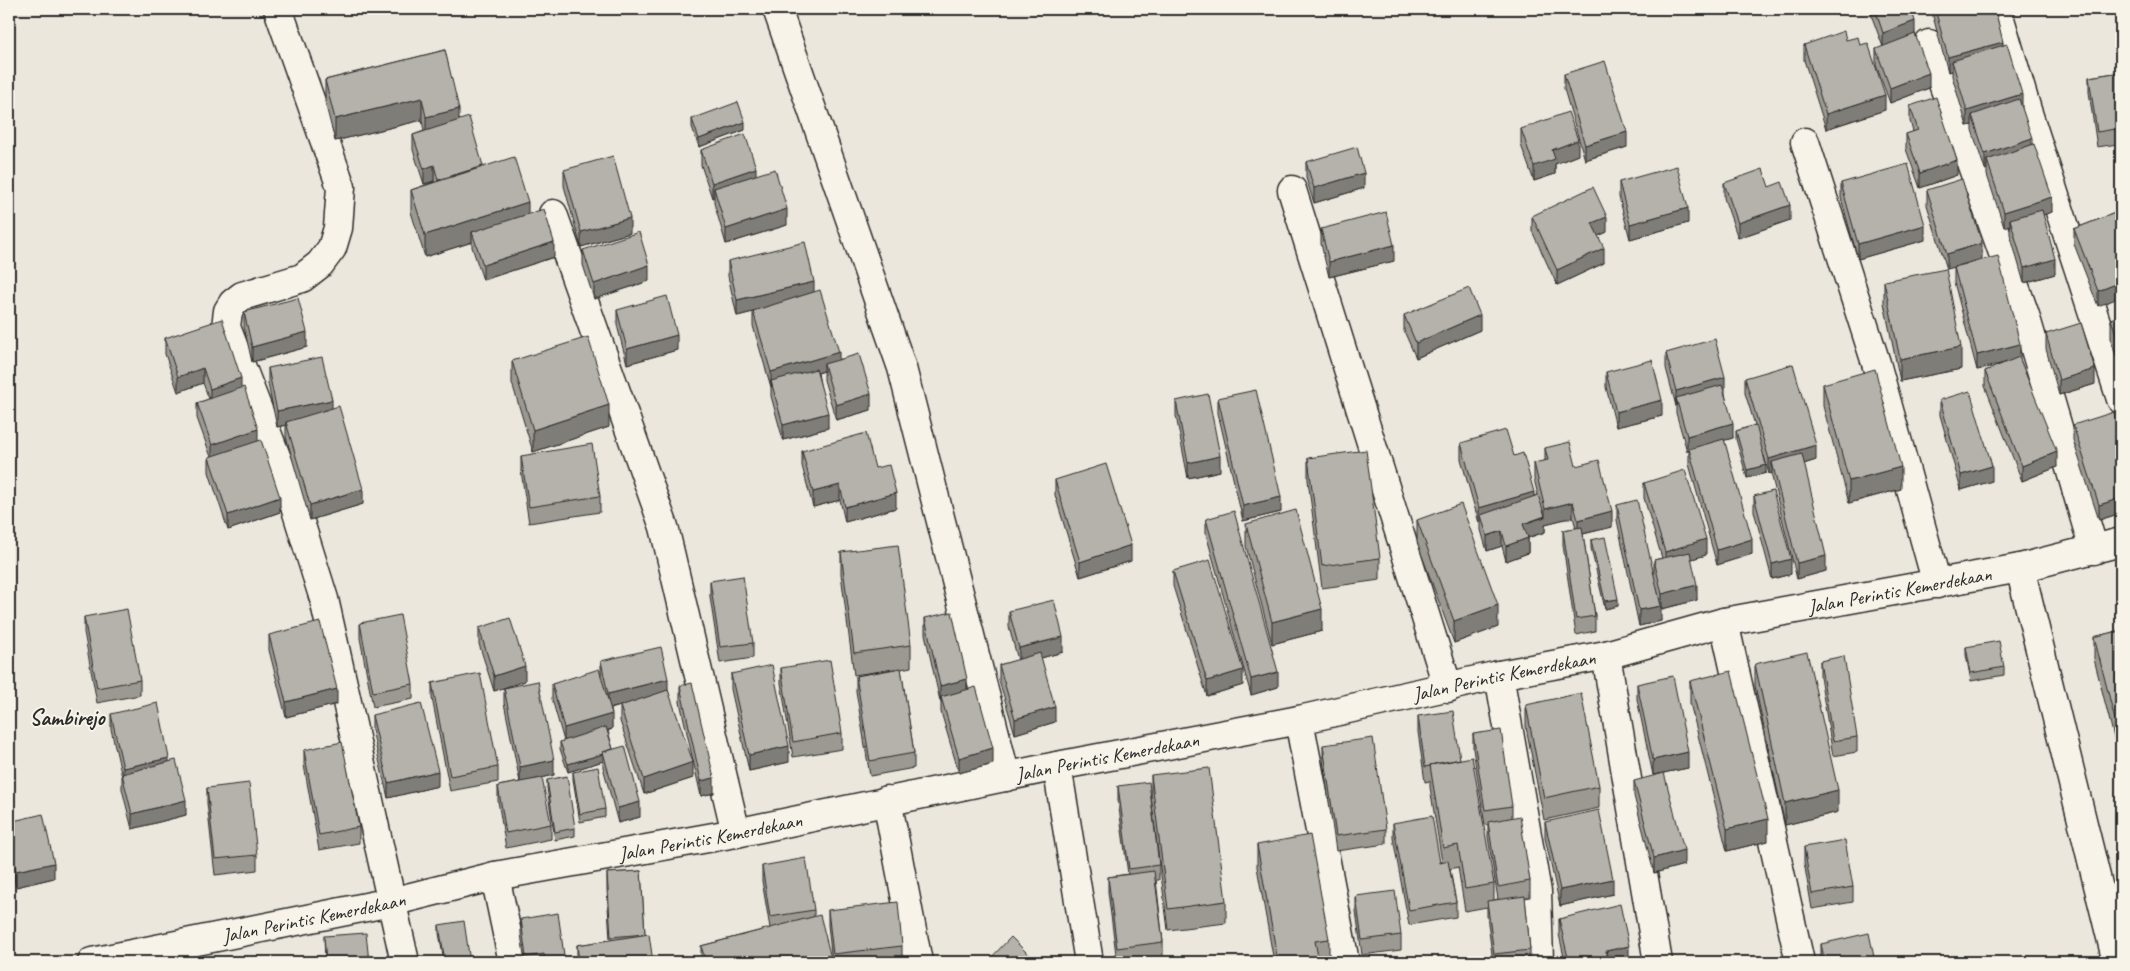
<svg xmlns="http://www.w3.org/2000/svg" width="2130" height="971" font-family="Caveat,sans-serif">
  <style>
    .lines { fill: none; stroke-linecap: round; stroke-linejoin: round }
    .minor-casing { stroke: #2b2b2b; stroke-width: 31 }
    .minor { stroke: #f7f3e8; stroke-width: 28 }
    .wall { fill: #9c9993; stroke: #2b2b2b }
    .shaded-wall { fill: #7f7d78; stroke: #2b2b2b }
    .building { fill: #b5b2ab; stroke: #2b2b2b }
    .labels { text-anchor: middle; stroke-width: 4; stroke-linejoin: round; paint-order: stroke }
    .street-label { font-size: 20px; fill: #2b2b2b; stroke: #f7f3e8 }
    .quarter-label { font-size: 22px; font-weight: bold; fill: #2b2b2b; stroke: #f7f3e8 }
  </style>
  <rect width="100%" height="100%" fill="#ebe7dd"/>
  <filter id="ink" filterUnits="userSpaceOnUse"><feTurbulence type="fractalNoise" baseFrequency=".02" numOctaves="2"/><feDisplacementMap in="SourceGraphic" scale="10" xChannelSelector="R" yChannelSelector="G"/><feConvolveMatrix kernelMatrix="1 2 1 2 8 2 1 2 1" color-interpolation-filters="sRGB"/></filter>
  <g filter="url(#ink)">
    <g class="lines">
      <defs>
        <g id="minor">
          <path d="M278 9 341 187 338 228 332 248 320 264 302 278 242 296 233 303 228 311 226 327 294 503 324 599 405 962"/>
          <path d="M777 9 902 368 1006 777"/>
          <path d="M1997 9 2027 110 2121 399"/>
          <path d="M1929 44 2025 315 2094 550"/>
          <path d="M1805 142 1876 363 1937 584"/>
          <path d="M1292 190 1448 688"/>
          <path d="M553 214 664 527 736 833"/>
          <path d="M2020 568 2117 962"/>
          <path d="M1724 622 1800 962"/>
          <path d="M1606 655 1658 962"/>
          <path d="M1499 675 1537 892 1539 962"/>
          <path d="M1299 720 1345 962"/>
          <path d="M1057 766 1089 962"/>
          <path d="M887 800 918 962"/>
          <path d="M495 876 513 962"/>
          <path id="s1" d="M92 962 391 902 495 876 736 833 1057 766 1299 720 1499 675 1606 655 1724 622 2020 568 2121 542"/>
        </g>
      </defs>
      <use href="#minor" class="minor-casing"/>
      <use href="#minor" class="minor"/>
    </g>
    <path class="wall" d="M1869 9H1911L1915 34 1929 88 1890 103 1876 65V49L1883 47Z
      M1931 9H1995L2003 45 2052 212 2043 215 2055 274 2024 283 2010 234V225L2004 227 1987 175V169L1985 170 1972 130V125L1967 126 1952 76V71L1948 72Z
      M1846 40 1860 45 1885 110 1826 129 1804 60V45Z
      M445 50 459 120 483 167 528 214 554 257 483 280 472 247V242L425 257 411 212V190L434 182V181L424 184 413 150V135L424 131 422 120 335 141 325 102V80Z
      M2121 72V168L2118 158V144L2097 147 2089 92V77Z
      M1564 74 1627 147 1585 160 1564 89Z
      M1910 106 1957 175 1920 188 1906 149V134L1913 132 1910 121Z
      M692 119 745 130 699 147 692 127Z
      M1521 129 1578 155 1555 164V174L1534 181 1521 145Z
      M701 150 756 175 787 225 726 244 714 203V197L712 198 701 165Z
      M1306 162 1364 188 1314 203 1306 178Z
      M564 170 630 233 581 247 564 186Z
      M1619 182 1688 223 1630 239 1619 197Z
      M1724 183 1769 187 1790 220 1738 238 1724 198Z
      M1841 183 1925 240 1858 259 1841 198Z
      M1927 190 1982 259 1956 267 2020 359 2057 467 2022 481 1985 386V371L2005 363 1977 370 1954 282V267L1947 269 1927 205Z
      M2115 213 2098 306 2074 244V229Z
      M1532 216 1607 232 1598 236 1604 263 1557 285 1532 231Z
      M1321 229 1394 261 1329 277 1321 244Z
      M583 250 649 281 594 299 583 265Z
      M728 261 814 292 839 360 871 410 836 420 824 380V371L818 373 828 428 783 440 771 396V387L753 326V312L737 316 728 276Z
      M1884 281 1961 369 1900 381 1884 303Z
      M617 310 677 350 627 364 617 325Z
      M244 312 307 347 252 362 244 327Z
      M1404 315 1480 330 1416 358 1404 331Z
      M2121 315V370L2111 341V319Z
      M2046 334 2095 384 2059 395 2046 349Z
      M165 338 241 388 280 512 228 530 209 472V457H211L197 418V403L209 399 203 383 178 392 165 354Z
      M1666 353 1725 393 1733 438 1724 440 1752 554 1717 565 1689 464V451H1687L1676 413V406L1666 368Z
      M512 361 609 427 533 452 512 383Z
      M268 368 332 408 363 504 310 520 286 437V425L277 427 268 384Z
      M1606 372 1662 416 1616 427 1606 387Z
      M1745 378 1816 460 1804 464 1826 571 1797 579 1772 477V473L1769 474 1764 456 1766 473 1747 478 1736 439V431L1755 425 1745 393Z
      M1823 384 1901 489 1849 503 1823 406Z
      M1218 398 1281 512 1243 521 1218 413Z
      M1940 400 1992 481 1961 490 1940 415Z
      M1176 401 1220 471 1188 478 1176 416Z
      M2073 425 2121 436V513L2099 520 2073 440Z
      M1461 443 1514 456 1534 496 1538 495 1534 479V463L1545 461V448L1576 466 1612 527 1583 534 1595 616V631L1576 635 1563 545V530L1576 528 1573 517 1545 524V532L1528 538V553L1506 561 1502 546 1487 551 1481 530V522L1479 523 1461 459Z
      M802 451 896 508 845 522 840 500 813 507 802 466Z
      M521 456 600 496V512L529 523 521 471Z
      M1308 458 1380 558V580L1322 588 1308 480Z
      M1055 480 1131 561 1080 577 1055 495Z
      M1644 483 1706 555 1691 559 1697 600 1662 609 1656 586 1661 621 1639 626 1617 520V505L1654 574V560L1662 558 1644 498Z
      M1754 496 1791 574 1772 579 1754 511Z
      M1206 519 1278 687 1251 695 1206 534Z
      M1417 520 1498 627 1454 643 1417 542Z
      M1246 524 1322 631 1272 644 1246 546Z
      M1591 540 1618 606 1605 609 1591 548Z
      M841 552 911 645V667L901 669 914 753V768L870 776 856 691V676L895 669 854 675 841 574Z
      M1173 571 1243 685 1207 696 1173 586Z
      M710 581 753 643V658L720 663 710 597Z
      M1009 611 1063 652 1041 658 1055 722 1015 734 999 680V665L1018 660 1009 627Z
      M84 617 140 680V695L97 703 84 632Z
      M925 618 967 689 993 764 959 773 941 712V701H940L925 634Z
      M360 623 413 684V699L373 707 360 638Z
      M479 628 525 681 494 691 479 644Z
      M2121 630V765L2094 659V637Z
      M269 635 337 704 286 717 269 650Z
      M1966 647 2004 667V675L1971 681 1966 655Z
      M601 661 668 690 693 778 644 794 620 721V706L611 709 612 729 608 731 613 749 640 817 618 823 603 767V761L568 772 560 749V742L564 741 552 699V684L601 675Z
      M1820 661 1857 737V752L1833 756 1820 676Z
      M1755 664 1838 812 1785 825 1755 686Z
      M781 668 842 733V749L793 757 781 683Z
      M731 674 789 762 749 771 731 689Z
      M1690 681 1768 841 1727 851 1690 703Z
      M432 683 498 767V782L450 791 432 698Z
      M1637 684 1688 768 1653 775 1637 699Z
      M680 686 714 793 701 796 680 702Z
      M504 688 554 775 537 779 551 824V839L506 848 498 801V786L520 782 504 703Z
      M1526 705 1599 786V808L1544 820 1526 727Z
      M111 714 169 761 186 815 132 829 122 789V777L111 729Z
      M372 715 438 786 388 798 372 730Z
      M1418 716 1460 759 1494 884V900L1498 899 1488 837V825H1485L1473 749V734L1512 806V818L1530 881V897L1525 898 1530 950V962H1493L1487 916V907L1465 911 1458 867 1450 869 1456 902V917L1409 925 1393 838V823L1440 863 1442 862 1430 787V781L1425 782 1418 732Z
      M1323 745 1386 829V844L1336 851 1323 760Z
      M304 750 359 827V843L319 850 304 765Z
      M573 772 605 809V817L580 822 573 779Z
      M1151 775 1226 901V923L1168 930 1151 797Z
      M547 780 575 828V836L555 840 547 788Z
      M1634 781 1684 865 1654 873 1634 796Z
      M1118 786 1159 865V880H1156L1163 942V957L1117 962 1108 892V877L1128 874 1118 801Z
      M207 788 257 855V870L215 875 207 803Z
      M9 822 54 878 16 887 9 852Z
      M1545 822 1613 894 1560 906 1545 838Z
      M1257 845 1329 939V961L1322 962H1274L1257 867Z
      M1804 847 1853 887V902L1812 909 1804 862Z
      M762 866 814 910V916L832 962H701V946L770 928 762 881Z
      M641 871 645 935 653 962H577V945L610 940 607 889V873Z
      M1356 896 1401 935V950L1362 955 1356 911Z
      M828 910 902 946V961L895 962H832L828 925Z
      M521 919 565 962H525L521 934Z
      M1559 919 1629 961 1623 962H1565L1559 934Z
      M439 925 470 962H444L439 933Z
      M324 936 369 962H325Z
      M1821 944 1875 962H1821Z"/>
    <path class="shaded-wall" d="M1915 21V37L1883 48V33Z
      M2003 42V57L1952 61V71L1948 72V57Z
      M1929 73V88L1890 103V88Z
      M2022 94V109L1972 115V125L1967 126V111Z
      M1885 95V110L1826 129V114Z
      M422 98V120L335 141V119Z
      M459 109V131L426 139V117Z
      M745 122V130L699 147V139Z
      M1627 132V147L1585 160V145Z
      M2032 138V154L1987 160V169L1985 170V154Z
      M1578 140V155L1555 164V174L1534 181V166L1552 150Z
      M1957 160V175L1920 188V173Z
      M434 165V181L424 184V169Z
      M483 166V181L438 195V180Z
      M756 168V183L714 188V197L712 198V183Z
      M1364 173V188L1314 203V188Z
      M2052 197V212L2012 225 2010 219V225L2004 227V212Z
      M528 202V224L472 232V242L425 257V235Z
      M1790 205V220L1738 238V223Z
      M1688 208V223L1630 239V224Z
      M787 209V225L726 244V229Z
      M1607 217V232L1592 239V223Z
      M630 218V233L581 247V232Z
      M1925 225V240L1858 259V244Z
      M554 242V257L483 280V265Z
      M1982 243V259L1947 269V254Z
      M1394 245V261L1329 277V262Z
      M1604 248V263L1557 285V270Z
      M2055 259V274L2024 283V268Z
      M649 265V281L594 299V284Z
      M814 282V297L737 316V300Z
      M2121 282V297L2098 306V291Z
      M1480 315V330L1416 358V343Z
      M307 332V347L252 362V347Z
      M677 335V350L627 364V349Z
      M2020 344V359L1977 370V355Z
      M1961 347V369L1900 381V359Z
      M839 352V367L824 364V371L773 387 771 381V387V372Z
      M203 368V383L178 392V377Z
      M2095 369V384L2059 395V380Z
      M1725 377V393L1678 405 1676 398V406V391Z
      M241 378V394L210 404V389Z
      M871 394V410L836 420V405Z
      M332 400V415L286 422V425L277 427V411Z
      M1662 400V416L1616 427V412Z
      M609 405V427L533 452V430Z
      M828 413V428L783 440V425Z
      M1733 423V438L1687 451V436Z
      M258 429V444L212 460V445Z
      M1816 445V460L1775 473 1772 462V473L1769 474V459Z
      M2057 452V467L2022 481V466Z
      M1220 456V471L1188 478V463Z
      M1766 465V473L1747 478V470Z
      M1992 466V481L1961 490V475Z
      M1901 467V489L1849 503V481Z
      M840 485V500L813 507V492Z
      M363 489V504L310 520V505Z
      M1534 492V507L1481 515V522L1479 523V508Z
      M896 493V508L845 522V507Z
      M280 497V512L228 530V515Z
      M1281 497V512L1243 521V506Z
      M2121 498V513L2099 520V505Z
      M1573 502V517L1545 524V532L1523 539V524L1545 517V509Z
      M1612 511V527L1578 535V520Z
      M1502 531V546L1487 551V536Z
      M1528 538V553L1506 561V546Z
      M1706 539V555L1665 567V552Z
      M1752 539V554L1717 565V550Z
      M1131 545V561L1080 577V562Z
      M1826 556V571L1797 579V563Z
      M1791 559V574L1772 579V564Z
      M1697 585V600L1662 609V594Z
      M1618 599V606L1605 609V601Z
      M1498 605V627L1454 643V621Z
      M1661 606V621L1639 626V610Z
      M1322 609V631L1272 644V622Z
      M1063 637V652L1019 664V648Z
      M525 666V681L494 691V676Z
      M1243 670V685L1207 696V681Z
      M1278 672V687L1251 695V679Z
      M668 679V695L608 709V694Z
      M967 679V694L941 697V701H940V686Z
      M337 689V704L286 717V702Z
      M1055 707V722L1015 734V719Z
      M612 714V729L564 743V728Z
      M789 746V762L749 771V755Z
      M993 748V764L959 773V758Z
      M1688 752V768L1653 775V760Z
      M603 754V761L568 772V764Z
      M169 758V773L123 779V768Z
      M554 760V775L520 783V767Z
      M693 762V778L644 794V779Z
      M438 771V786L388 798V783Z
      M714 778V793L701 796V781Z
      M1838 790V812L1785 825V803Z
      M186 800V815L132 829V814Z
      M640 802V817L618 823V808Z
      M1768 819V841L1727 851V829Z
      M1684 850V865L1654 873V858Z
      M54 863V878L16 887V871Z
      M1613 879V894L1560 906V890Z
      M1629 946V961L1623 962H1606V951Z"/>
    <path class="building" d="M1875 9H1911L1915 21 1883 33Z
      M1935 9H1995L2003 42 1948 57Z
      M1844 31 1846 40 1858 37 1860 45 1868 43 1885 95 1826 114 1804 45Z
      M1915 34 1929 73 1890 88 1876 49Z
      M2007 44 2022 94 1967 111 1952 61Z
      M445 50 459 109 426 117 422 98 335 119 325 80Z
      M1605 61 1627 132 1585 145 1564 74Z
      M2121 72V128L2097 132 2089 77Z
      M1936 97 1957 160 1920 173 1906 134 1918 130 1910 106Z
      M2019 99 2032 138 1985 154 1972 115Z
      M738 102 745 122 699 139 692 119Z
      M1568 112 1578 140 1552 150 1555 159 1534 166 1521 129Z
      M469 117 483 166 438 180 434 165 424 169 413 135Z
      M745 134 756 168 712 183 701 150Z
      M2121 142V153L2118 143Z
      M2034 144 2052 197 2004 212 1987 160Z
      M1357 147 1364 173 1314 188 1306 162Z
      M613 156 630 218 581 232 564 170Z
      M514 157 528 202 425 235 411 190Z
      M1908 164 1925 225 1858 244 1841 183Z
      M1677 166 1688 208 1630 224 1619 182Z
      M775 169 787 209 726 229 714 188Z
      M1763 169 1769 187 1782 182 1790 205 1738 223 1724 183Z
      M1962 179 1982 243 1947 254 1927 190Z
      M1593 187 1607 217 1592 223 1604 248 1557 270 1532 216Z
      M544 209 554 242 483 265 472 232Z
      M2042 210 2055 259 2024 268 2010 219Z
      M1386 212 1394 245 1329 262 1321 229Z
      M2115 213 2121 228V282L2098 291 2074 229Z
      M639 232 649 265 594 284 583 250Z
      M805 242 814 282 737 300 728 261Z
      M1998 256 2020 344 1977 355 1954 267Z
      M1946 269 1961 347 1900 359 1884 281Z
      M1469 288 1480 315 1416 343 1404 315Z
      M820 290 839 352 771 372 753 311Z
      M667 296 677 335 627 349 617 310Z
      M298 298 307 332 252 347 244 312Z
      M2121 315V348L2111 319Z
      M222 319 241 378 210 389 203 368 178 377 165 338Z
      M2081 323 2095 369 2059 380 2046 334Z
      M588 337 609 405 533 430 512 361Z
      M1715 339 1725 377 1676 391 1666 353Z
      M859 354 871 394 836 405 824 364Z
      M322 357 332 400 277 411 268 368Z
      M2019 357 2057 452 2022 466 1985 371Z
      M1652 360 1662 400 1616 412 1606 372Z
      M1793 364 1816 445 1769 459 1745 378Z
      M816 369 828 413 783 425 771 381Z
      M1875 369 1901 467 1849 481 1823 384Z
      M1722 385 1733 423 1687 436 1676 398Z
      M244 387 258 429 212 445 197 403Z
      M1256 390 1281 497 1243 506 1218 398Z
      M1970 391 1992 466 1961 475 1940 400Z
      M1208 394 1220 456 1188 463 1176 401Z
      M339 406 363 489 310 505 286 422Z
      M2114 412 2121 436V498L2099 505 2073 425Z
      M1756 425 1766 465 1747 470 1736 431Z
      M1506 430 1514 456 1523 453 1534 492 1479 508 1461 443Z
      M866 433 875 468 889 465 896 493 845 507 840 485 813 492 802 451Z
      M1724 439 1752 539 1717 550 1689 449Z
      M261 440 280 497 228 515 209 457Z
      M1570 442 1576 466 1599 460 1612 511 1578 520 1573 502 1545 509 1534 463 1548 460 1545 448Z
      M592 444 600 496 529 507 521 456Z
      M1366 450 1380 558 1322 566 1308 458Z
      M1802 454 1826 556 1797 563 1772 462Z
      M1106 464 1131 545 1080 562 1055 480Z
      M1685 470 1706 539 1665 552 1644 483Z
      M1773 491 1791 559 1772 564 1754 496Z
      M1538 495 1545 516 1523 524 1528 538 1506 546 1502 531 1487 536 1481 515Z
      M1637 500 1661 606 1639 610 1617 505Z
      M1461 504 1498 605 1454 621 1417 520Z
      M1296 510 1322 609 1272 622 1246 524Z
      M1234 511 1278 672 1251 679 1206 519Z
      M1582 527 1595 616 1576 619 1563 530Z
      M1605 537 1618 599 1605 601 1591 540Z
      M898 545 911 645 854 653 841 552Z
      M1690 552 1697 585 1662 594 1654 560Z
      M1210 560 1243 670 1207 681 1173 571Z
      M743 576 753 643 720 647 710 581Z
      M1054 600 1063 637 1019 648 1009 611Z
      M127 609 140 680 97 688 84 617Z
      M952 612 967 679 940 686 925 618Z
      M400 615 413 684 373 692 360 623Z
      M510 618 525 666 494 676 479 628Z
      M320 622 337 689 286 702 269 635Z
      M2121 630V743L2094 637Z
      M1999 641 2004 667 1971 673 1966 647Z
      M661 647 668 679 608 694 601 661Z
      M1807 652 1838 790 1785 803 1755 664Z
      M1040 653 1055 707 1015 719 999 665Z
      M1844 656 1857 737 1833 741 1820 661Z
      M830 660 842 733 793 742 781 668Z
      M772 665 789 746 749 755 731 674Z
      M901 668 914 753 870 761 856 676Z
      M599 669 612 714 564 728 552 684Z
      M1731 671 1768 819 1727 829 1690 681Z
      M480 673 498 767 450 776 432 683Z
      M1673 676 1688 752 1653 760 1637 684Z
      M538 681 554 760 520 767 504 688Z
      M692 683 714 778 701 781 680 686Z
      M976 687 993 748 959 758 941 697Z
      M668 690 693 762 644 779 620 706Z
      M1581 693 1599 786 1544 798 1526 705Z
      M158 703 169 758 123 768 111 714Z
      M421 703 438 771 388 783 372 715Z
      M1453 711 1460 759 1430 765V766L1425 767 1418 716Z
      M606 727 613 749 603 752V754L568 764 560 742Z
      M1501 730 1512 806 1485 810 1473 734Z
      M1373 738 1386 829 1336 836 1323 745Z
      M342 742 359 827 319 835 304 750Z
      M625 746 640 802 618 808 603 752Z
      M1472 757 1494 884 1465 889 1458 845 1443 848 1430 765Z
      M176 760 186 800 132 814 122 774Z
      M598 767 605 809 580 814 573 772Z
      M1209 768 1226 901 1168 909 1151 775Z
      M1664 773 1684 850 1654 858 1634 781Z
      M567 776 575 828 555 832 547 780Z
      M542 778 551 824 506 833 498 786Z
      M1149 782 1159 865 1129 869 1118 786Z
      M249 783 257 855 215 859 207 788Z
      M1599 810 1613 879 1560 890 1545 822Z
      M43 814 54 863 16 871 9 837V822Z
      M1432 816 1440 863 1448 861 1456 902 1409 910 1393 823Z
      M1520 816 1530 881 1498 887 1488 822Z
      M1310 835 1329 939 1315 941 1319 962H1278L1257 845Z
      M1845 840 1853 887 1812 894 1804 847Z
      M806 858 814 910 770 917 762 866Z
      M641 871 645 934 611 937 607 873Z
      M1154 871 1163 942 1117 948 1108 877Z
      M1395 891 1401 935 1362 940 1356 896Z
      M1525 896 1530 950 1494 954 1487 901Z
      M898 902 902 946 833 954 828 910Z
      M1620 904 1629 946 1606 951 1608 962H1569L1559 919Z
      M558 913 565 962H545L544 954 526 957 521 919Z
      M820 915 832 962H706L701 946Z
      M464 921 470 962H445L439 925Z
      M366 933 369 962H326L324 936Z
      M1869 933 1875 962H1825L1821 944Z
      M649 934 653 962H579L577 945Z
      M1011 937 1036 962H987Z"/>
  </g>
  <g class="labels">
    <g class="street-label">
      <text dy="7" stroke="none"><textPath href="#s1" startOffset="1846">Jalan Perintis Kemerdekaan</textPath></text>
      <text dy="7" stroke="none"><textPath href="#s1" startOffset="1441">Jalan Perintis Kemerdekaan</textPath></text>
      <text dy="7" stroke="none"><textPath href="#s1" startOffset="1036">Jalan Perintis Kemerdekaan</textPath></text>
      <text dy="7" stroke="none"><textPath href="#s1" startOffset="631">Jalan Perintis Kemerdekaan</textPath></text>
      <text dy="7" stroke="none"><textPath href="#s1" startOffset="226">Jalan Perintis Kemerdekaan</textPath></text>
    </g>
    <g class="quarter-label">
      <text x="67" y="725">Sambirejo</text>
    </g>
  </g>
  <rect width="2130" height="971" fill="none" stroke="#f7f3e8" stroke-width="30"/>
  <rect x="15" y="15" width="2100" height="941" fill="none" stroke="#2b2b2b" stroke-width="2" filter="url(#ink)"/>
</svg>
